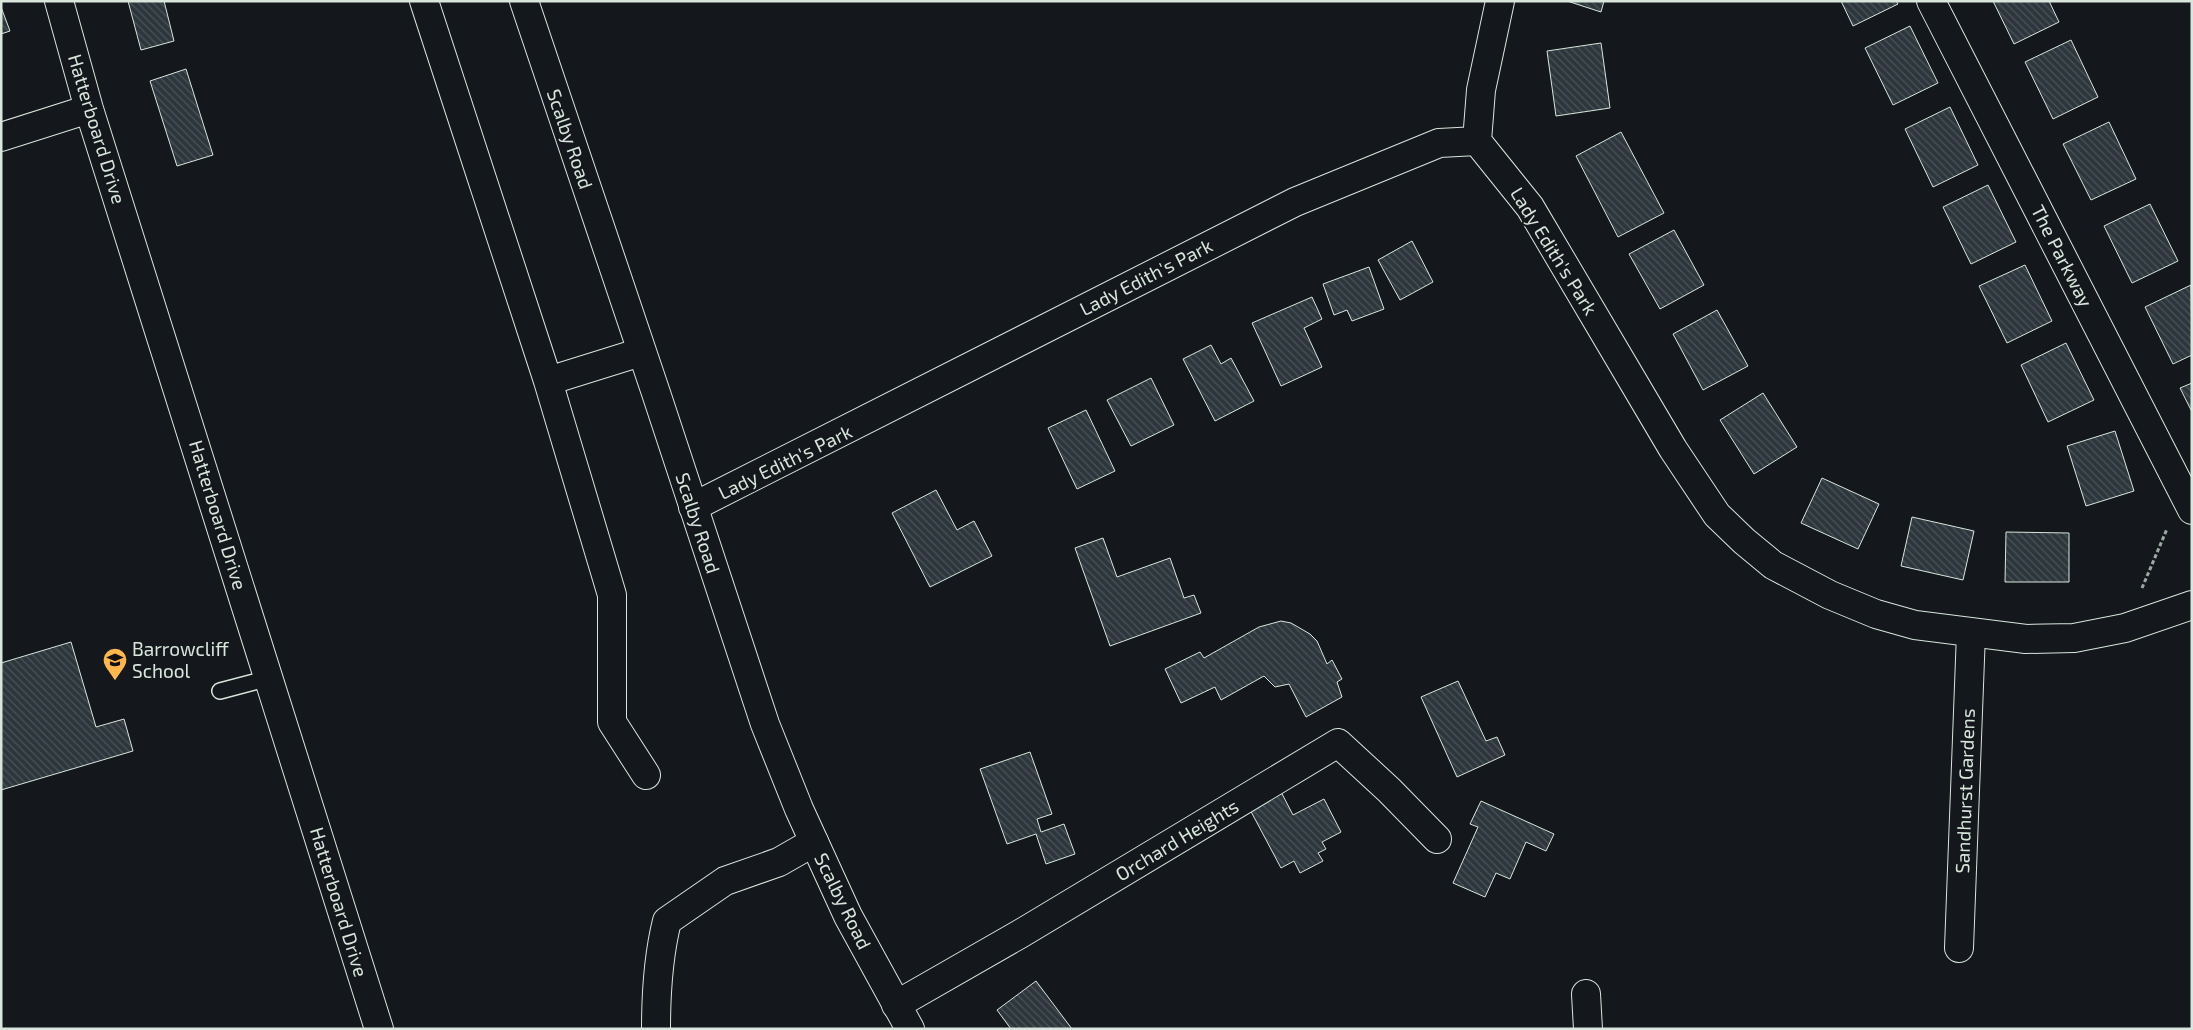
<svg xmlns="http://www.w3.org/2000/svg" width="2193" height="1030" font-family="'Exo 2',sans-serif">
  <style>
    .building { fill: url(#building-back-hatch); stroke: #d8e6dc }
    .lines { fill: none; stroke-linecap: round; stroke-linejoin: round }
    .service-casing { stroke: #d8e6dc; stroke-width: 18 }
    .minor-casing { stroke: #d8e6dc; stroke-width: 30 }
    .trunk-casing { stroke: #d8e6dc; stroke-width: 30 }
    .path { stroke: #9da8a2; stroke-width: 3; stroke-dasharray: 4 2.5; stroke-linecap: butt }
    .service { stroke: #14181c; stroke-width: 15 }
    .minor { stroke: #14181c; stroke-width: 28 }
    .trunk { stroke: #14181c; stroke-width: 28 }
    .labels { text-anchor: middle; stroke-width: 4; stroke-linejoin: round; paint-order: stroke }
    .street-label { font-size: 19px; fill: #d8e6dc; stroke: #14181c }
    .poi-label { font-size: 19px; fill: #d8e6dc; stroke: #14181c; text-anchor: start }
  </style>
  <defs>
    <pattern id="building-back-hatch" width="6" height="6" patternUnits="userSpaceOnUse" patternTransform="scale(1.25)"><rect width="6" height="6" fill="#2c363c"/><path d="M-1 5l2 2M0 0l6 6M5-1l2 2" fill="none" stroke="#4a5358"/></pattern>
  </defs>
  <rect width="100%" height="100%" fill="#14181c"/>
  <path class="building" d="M128 1H164L174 41 141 50Z
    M1567 1H1604L1601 12Z
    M1841 1H1896L1898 4 1853 26Z
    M1993 1H2049L2059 22 2014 44Z
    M1 7 10 31 1 34Z
    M1910 26 1938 83 1893 105 1865 48Z
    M2071 40 2098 97 2053 119 2025 62Z
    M1601 43 1610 108 1556 116 1547 51Z
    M186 69 213 155 177 166 150 81Z
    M1950 107 1978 165 1933 187 1905 129Z
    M2109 122 2136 179 2091 200 2063 144Z
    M1621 132 1664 213 1618 237 1576 156Z
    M1988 185 2016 242 1971 264 1943 207Z
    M2150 204 2178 261 2132 283 2104 226Z
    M1674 230 1704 285 1660 309 1629 254Z
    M1412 241 1433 282 1400 300 1378 260Z
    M2025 265 2052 321 2007 343 1979 286Z
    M1369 267 1384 309 1352 321 1347 310 1334 315 1323 284Z
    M2191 285 2192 355 2173 364 2145 307Z
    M1312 297 1322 319 1304 328 1322 367 1281 386 1252 323Z
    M1717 310 1748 366 1703 390 1673 334Z
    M2066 343 2094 400 2048 422 2021 365Z
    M1211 345 1221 364 1231 358 1254 401 1215 421 1183 359Z
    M1151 378 1174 425 1131 446 1107 400Z
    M2192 383V412L2180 388Z
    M1763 393 1797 447 1754 474 1720 420Z
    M1086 410 1115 471 1077 489 1048 428Z
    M2115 431 2134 491 2086 506 2067 446Z
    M1822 478 1879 504 1858 549 1801 523Z
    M936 490 957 530 974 521 992 556 930 587 892 513Z
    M1912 517 1974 531 1963 580 1901 566Z
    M2006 532 2069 533V582H2005Z
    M1103 538 1117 577 1170 558 1184 598 1194 595 1201 613 1110 646 1075 548Z
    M1281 621 1291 623 1310 634 1317 641 1327 664 1332 660 1342 679 1337 682 1342 697 1306 717 1289 684 1275 687 1264 676 1221 700 1215 687 1181 703 1165 669 1200 652 1204 658 1259 627Z
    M71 642 96 727 124 719 133 751 1 790V663Z
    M1458 681 1486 741 1497 737 1505 755 1457 777 1421 697Z
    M1030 752 1052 814 1037 819 1041 832 1064 824 1075 854 1046 864 1036 834 1007 844 980 769Z
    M1279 788 1293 815 1324 799 1341 832 1322 842 1326 849 1318 853 1323 861 1300 873 1294 861 1281 868 1247 804Z
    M1481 801 1554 834 1546 851 1526 842 1510 879 1496 873 1485 897 1453 883 1478 827 1470 824Z
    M1036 981 1072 1029H1011L997 1010Z"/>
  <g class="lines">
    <defs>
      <path id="service" d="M220 691 269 678"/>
      <path id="minor" d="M59 1 89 109 379 1029
        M424 1 548 381 612 595V722L646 775
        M1931 1 2192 510
        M1 137 89 109
        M1477 141 1481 90 1500 1
        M548 381 641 352
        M693 507 1295 202 1439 143 1477 141 1530 207 1673 449 1717 515 1744 541 1773 565 1830 595 1876 614 1915 625 2026 639 2074 638 2125 628 2192 605
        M1959 948 1971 633
        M1586 994 1588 1029
        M896 1005 1020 934 1338 743 1389 790 1437 839
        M656 1029C656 991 658 957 667 921L725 881 779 862 814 842"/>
      <path id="trunk" d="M524 1 656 393 765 724 799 809 848 916 910 1029"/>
    </defs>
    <use href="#service" class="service-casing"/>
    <use href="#minor" class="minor-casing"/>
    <use href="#trunk" class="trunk-casing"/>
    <path class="path" d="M2142 588 2167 529"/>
    <use href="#service" class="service"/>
    <use href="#minor" class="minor"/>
    <use href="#trunk" class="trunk"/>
  </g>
  <defs>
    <symbol id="school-pin" viewBox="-11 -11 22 30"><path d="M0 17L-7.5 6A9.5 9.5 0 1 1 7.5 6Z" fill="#ffb74d" stroke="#14181c"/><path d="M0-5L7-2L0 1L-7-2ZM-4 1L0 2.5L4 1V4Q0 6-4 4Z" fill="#111"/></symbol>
  </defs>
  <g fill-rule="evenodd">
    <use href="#school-pin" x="101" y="646" width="28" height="38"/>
  </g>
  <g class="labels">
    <g class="street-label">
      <text transform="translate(97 129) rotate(73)" y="7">Hatterboard Drive</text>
      <text transform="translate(570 139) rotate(71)" y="7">Scalby Road</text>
      <text transform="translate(1554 251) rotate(58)" y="7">Lady Edith's Park</text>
      <text transform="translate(2062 256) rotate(63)" y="7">The Parkway</text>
      <text transform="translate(1146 277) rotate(-27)" y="7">Lady Edith's Park</text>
      <text transform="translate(785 462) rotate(-26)" y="7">Lady Edith's Park</text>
      <text transform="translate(218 515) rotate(73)" y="7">Hatterboard Drive</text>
      <text transform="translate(698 523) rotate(72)" y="7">Scalby Road</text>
      <text transform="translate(1965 791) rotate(-88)" y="7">Sandhurst Gardens</text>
      <text transform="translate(1177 840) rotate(-31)" y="7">Orchard Heights</text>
      <text transform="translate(843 901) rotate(64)" y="7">Scalby Road</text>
      <text transform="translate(339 902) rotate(73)" y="7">Hatterboard Drive</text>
    </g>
    <g class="poi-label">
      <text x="132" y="656">Barrowcliff<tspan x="132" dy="22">School</tspan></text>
    </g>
  </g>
  <rect width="2193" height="1030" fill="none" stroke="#d8e6dc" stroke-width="5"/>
</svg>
